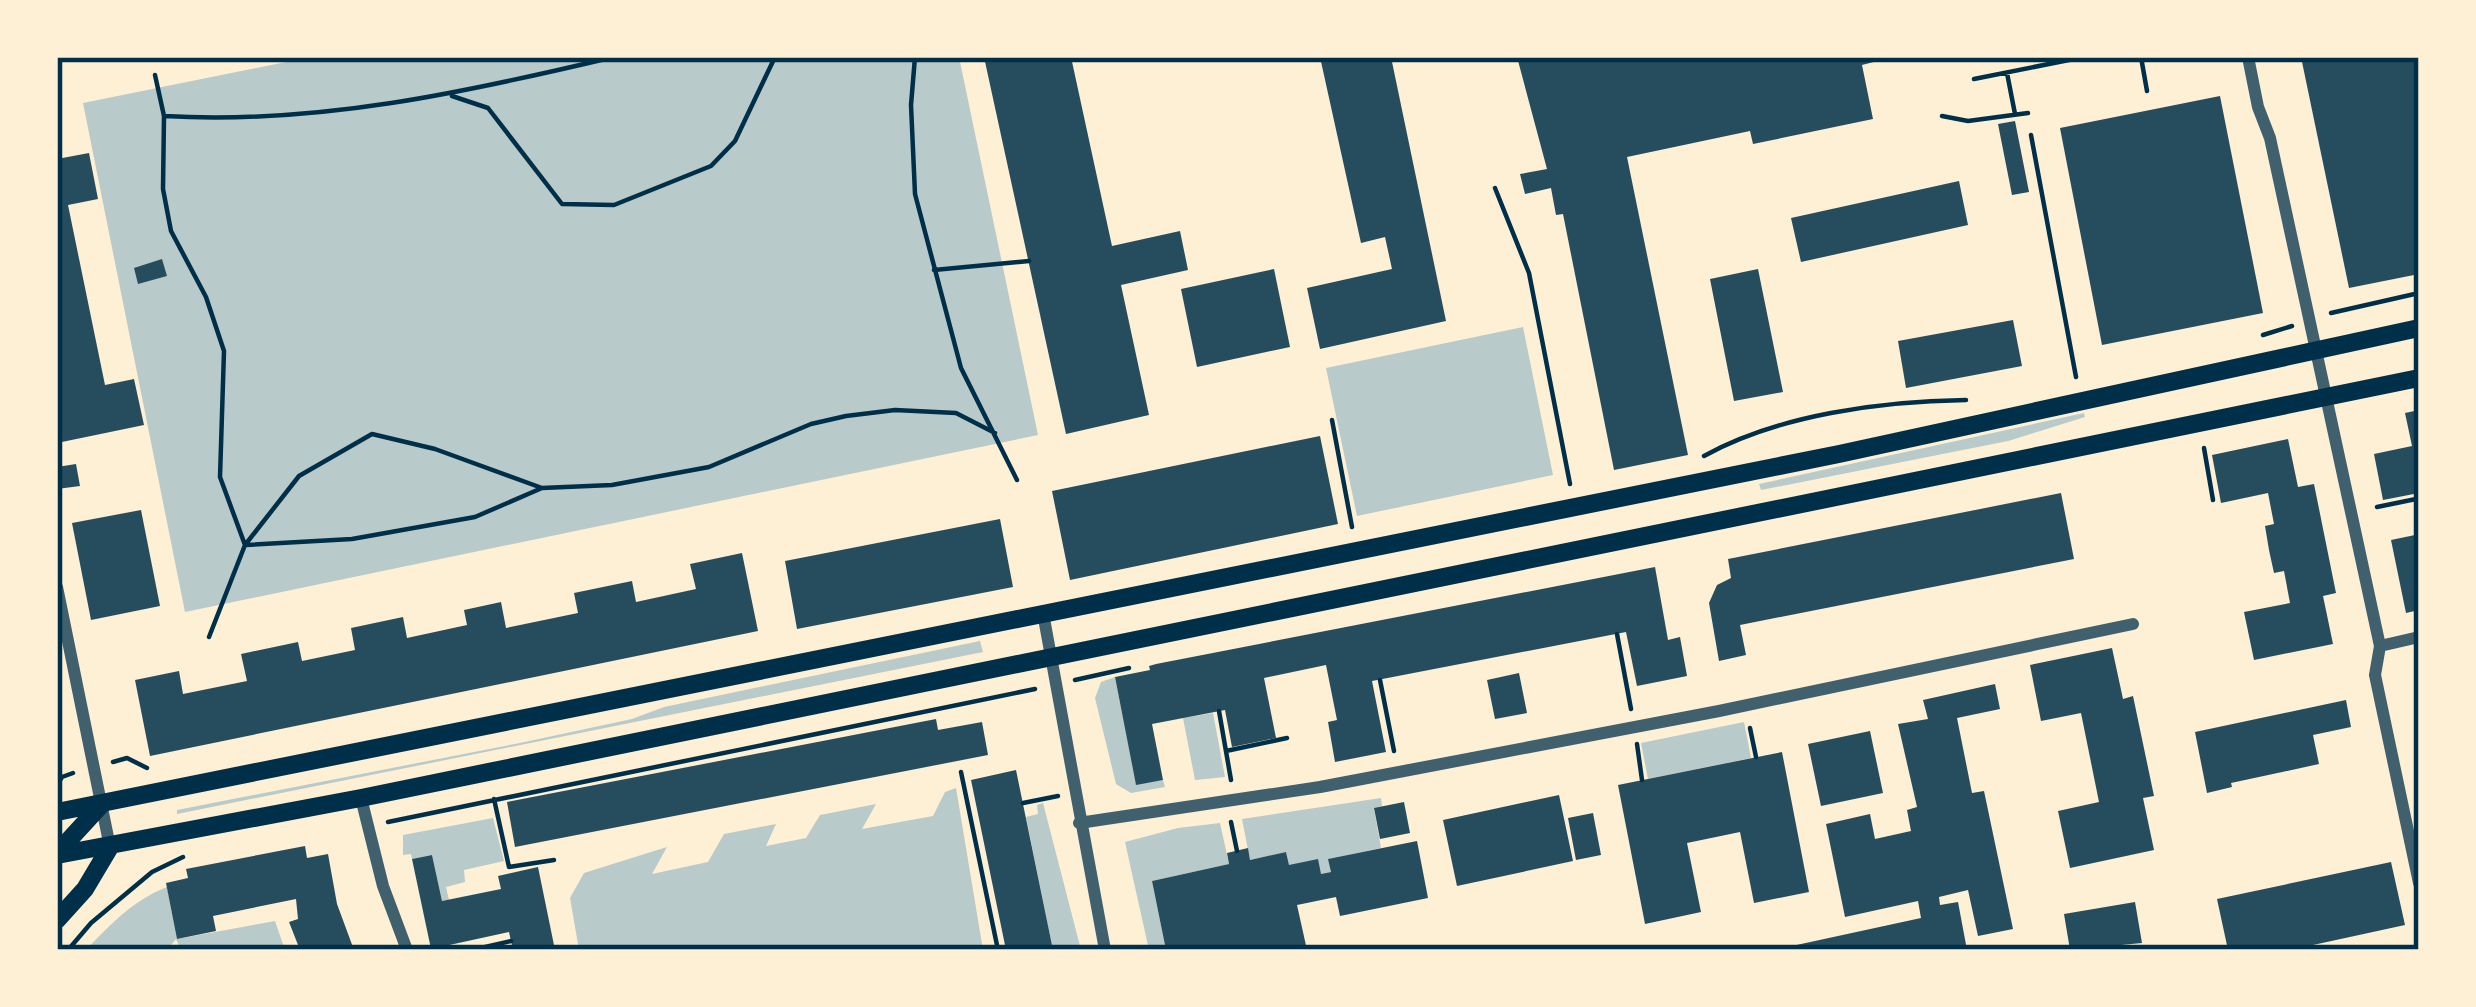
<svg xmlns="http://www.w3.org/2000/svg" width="2476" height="1007" font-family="Overpass,sans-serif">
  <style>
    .green { fill: #b9caca }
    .building { fill: #264d5e }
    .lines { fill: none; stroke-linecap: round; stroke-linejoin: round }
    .path { stroke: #003049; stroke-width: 4.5 }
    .minor { stroke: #3f606c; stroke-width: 12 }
    .secondary { stroke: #003049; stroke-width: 18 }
    .neatline { fill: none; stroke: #003049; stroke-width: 4.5 }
  </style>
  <rect width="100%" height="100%" fill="#fdf0d5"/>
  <path class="green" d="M311 57H959L1038 435 185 612 83 103Z
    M1523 327 1553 475 1357 516 1326 368Z
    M2084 413 2085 417 2008 441 1761 490 1759 484Z
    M980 641 983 652 177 814V810L520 743 632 719 664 707Z
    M1115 677 1136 784 1163 780 1165 787 1131 793 1116 784 1095 698 1101 682Z
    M1213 713 1225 777 1195 780 1183 718Z
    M1744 722 1751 758 1648 779 1641 743Z
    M956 788 983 950H579L570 898 584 873 667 847 652 874 708 862 724 834 776 824 766 846 806 838 820 815 876 804 862 829 933 816 945 792Z
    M1381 798 1382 806 1374 809 1381 848 1329 859 1331 872 1321 874 1289 865 1286 852 1250 860 1242 819Z
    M1043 803 1081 950H1053L1026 817 1038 814 1037 805Z
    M493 818 504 861 464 870 465 882 446 887 449 900 442 901 432 855 412 859 411 854 403 855V835Z
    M1220 823 1229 864 1152 881 1166 950H1149L1125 842 1178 828Z
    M167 887 177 939 275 921 285 950H181L176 939 167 950H121L115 945 110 950H86C112 923 132 901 167 887Z"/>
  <path class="building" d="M984 57H1071L1112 246 1180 231 1188 270 1121 285 1149 415 1066 434Z
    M1320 57H1391L1446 321 1320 349 1307 288 1392 269 1385 237 1361 243Z
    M1517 57H1893L1862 65 1873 119 1753 144 1750 131 1627 157 1688 455 1614 470 1563 214 1556 215 1551 188 1525 194 1520 174 1547 169Z
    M2301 57H2419V274L2349 288Z
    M2220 96 2263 313 2102 345 2060 128Z
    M2015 121 2029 192 2012 195 1998 124Z
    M89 153 98 199 68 205 105 385 134 379 144 425 57 443V159Z
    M1959 181 1968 225 1801 262 1791 218Z
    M162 259 167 276 138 284 134 268Z
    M1274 269 1290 347 1197 367 1181 289Z
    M1758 269 1783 392 1734 401 1710 279Z
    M2013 320 2022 366 1906 388 1898 341Z
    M2419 410V493L2383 500 2374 454 2412 446 2405 413Z
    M1320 436 1338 524 1070 580 1052 491Z
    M2288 439 2298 487 2314 484 2336 593 2323 596 2333 644 2254 660 2244 612 2290 603 2284 571 2274 573 2269 550 2265 526 2274 524 2268 493 2221 503 2212 455Z
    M76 464 80 486 57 489V467Z
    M2061 493 2074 559 1740 625 1746 655 1719 661 1709 603 1717 585 1731 578 1728 559Z
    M141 510 160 606 91 620 72 523Z
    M1000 519 1013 587 797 629 785 561Z
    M2415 535 2419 610 2406 613 2391 540Z
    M742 553 758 631 150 756 135 680 179 671 183 694 247 681 241 654 298 642 302 661 355 650 351 628 403 617 407 638 467 625 464 610 501 602 506 628 578 613 574 593 632 581 636 602 696 589 690 564Z
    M1655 567 1668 640 1680 637 1687 676 1637 686 1626 632 1372 681 1386 752 1335 762 1328 722 1337 720 1326 665 1264 678 1276 738 1232 747 1225 710 1152 724 1163 780 1136 785 1115 677 1150 670 1149 666 1156 664Z
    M2112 648 2123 699 2133 696 2154 796 2143 798 2154 850 2070 868 2058 811 2099 802 2081 713 2041 721 2030 665Z
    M1519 673 1527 713 1495 719 1487 680Z
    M1995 684 2000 709 1957 718 1972 793 1984 791 2013 929 1978 936 1968 890 1939 897 1940 905 1958 902 1967 950H1773L1921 918 1918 901 1845 917 1826 824 1870 814 1875 839 1911 831 1907 810 1917 807 1898 724 1928 719 1923 700Z
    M2346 700 2351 727 2313 735 2319 764 2231 783 2232 787 2207 793 2195 732Z
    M936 719 938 730 982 722 988 755 515 847 507 802Z
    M1870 731 1883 793 1821 806 1808 744Z
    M1782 752 1809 892 1754 903 1740 832 1687 843 1701 912 1645 924 1618 785Z
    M1016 770 1053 950H1006L971 780Z
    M1559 795 1573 861 1457 886 1443 820Z
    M1404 802 1410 833 1380 839 1374 808Z
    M1593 813 1601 855 1576 860 1568 818Z
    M1417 841 1428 898 1340 916 1336 897 1297 905 1307 950H1166L1152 881 1229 864 1227 853 1248 848 1250 860 1286 852 1289 865 1318 859 1321 874 1331 872 1328 859Z
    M305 846 307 858 328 854 337 904 354 950H300L289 922 298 919 296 899 213 916 216 931 177 939 166 883 188 878 186 869Z
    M432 855 442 901 501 889 498 876 538 867 555 950H513L509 932 431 949 412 859Z
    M2391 862 2405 925 2290 950H2228L2217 899Z
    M2135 902 2142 943 2070 950 2064 914Z"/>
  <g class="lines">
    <path class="path" d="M915 57 911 105 915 194 961 368 1017 480
      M2141 57 2147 91
      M2007 73 2015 114
      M155 75 164 116
      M1974 79 2084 57
      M452 96 488 108 562 204 614 205 711 166 735 141 775 57
      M1942 116 1968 121 2028 113
      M2031 135 2076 377
      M1495 188 1529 273 1570 484
      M934 270 1029 261
      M2331 313 2419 293
      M2263 335 2292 326
      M1332 420 1352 527
      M2204 448 2213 500
      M1704 456C1778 415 1881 401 1966 400
      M2377 507 2416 499
      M2418 508 2419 507
      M245 545 220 477 224 351 206 297 171 231 163 189 164 116C317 125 467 92 614 57
      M245 545 352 539 475 517 542 488 612 485 709 467 811 424 846 416 895 410 956 413 995 433
      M1617 634 1631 709
      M209 637 245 545 299 476 372 434 435 449 542 488
      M1075 680 1129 668
      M1380 680 1394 751
      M1219 711 1231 780
      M1750 728 1756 757
      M1637 744 1642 780
      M1226 751 1287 738
      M113 762 127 758 147 768
      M961 772 998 950
      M57 785 62 777 73 773
      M494 799 509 867 554 860
      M1023 803 1058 796
      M388 822 1035 689
      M1231 822 1237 851
      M68 950 91 923 152 872 183 857
      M472 950 511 941"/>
    <path class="minor" d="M2248 57 2258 107 2270 138 2380 646 2375 675 2419 883
      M57 587 110 847
      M1043 613 1105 950
      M2380 646 2419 637
      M361 798 383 886 407 950
      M1079 823 1320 787 1719 711 2133 624"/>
    <path class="secondary" d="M57 812 1839 454 2419 328
      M57 853 102 804
      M57 855 361 798 2419 378
      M57 920 85 889 110 847"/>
  </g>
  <rect width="2476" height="1007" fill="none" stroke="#fdf0d5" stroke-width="120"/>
  <rect x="60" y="60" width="2356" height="887" class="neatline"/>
</svg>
